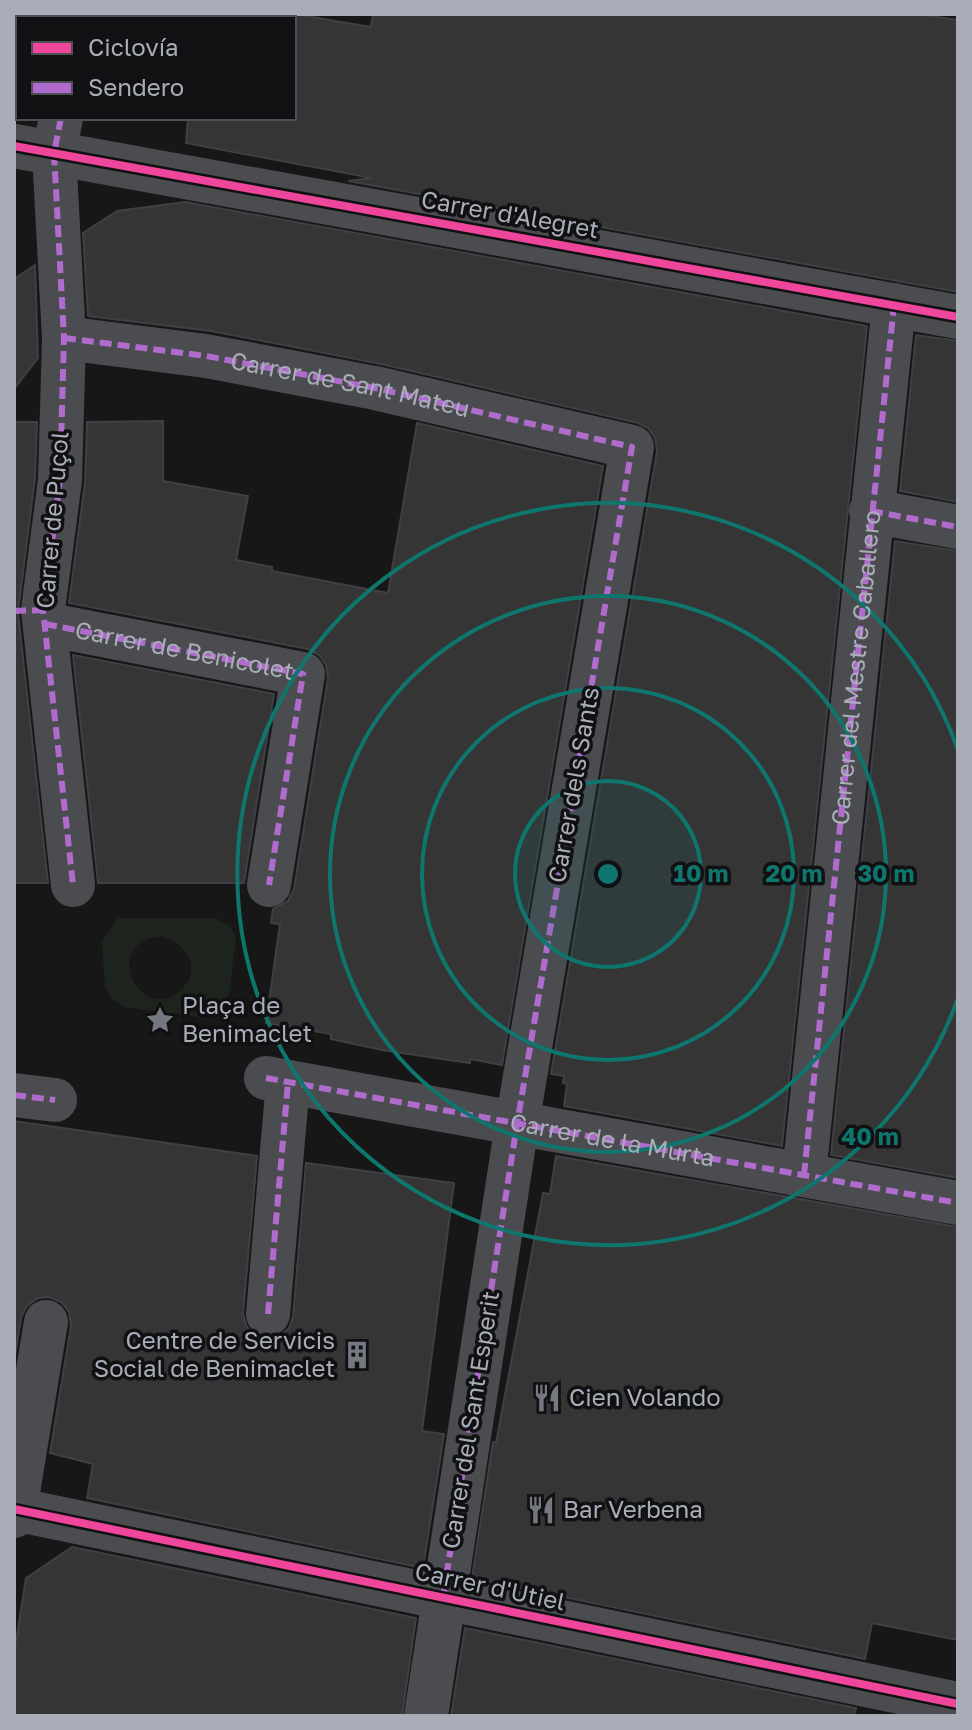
<svg xmlns="http://www.w3.org/2000/svg" width="972" height="1730" font-family="'Golos Text',sans-serif">
  <style>
    .green { fill: #1d241e; fill-rule: evenodd }
    .building { fill: #353536; stroke: #3f4043; stroke-width: 2 }
    .lines { fill: none; stroke-linecap: round; stroke-linejoin: round }
    .minor { stroke: #4b4c50; stroke-width: 44 }
    .quiet { stroke: #b06ccc; stroke-width: 6; stroke-dasharray: 12 6; stroke-linecap: butt }
    .cycleway-casing { stroke: #111113; stroke-width: 13 }
    .cycleway { stroke: #ed469a; stroke-width: 8 }
    .ring { fill: none; stroke: #0f766e; stroke-width: 4 }
    .labels { text-anchor: middle; stroke-width: 7; stroke-linejoin: round; paint-order: stroke }
    .street-label { font-size: 24px; fill: #a8adb8; stroke: #111113 }
    .poi-label { font-size: 24px; fill: #a8adb8; stroke: #111113; text-anchor: start }
    .centre { fill: #0f766e; stroke: #111113; stroke-width: 4 }
    .ring-label { font-size: 24px; text-anchor: middle; font-weight: bold; fill: #0f766e; stroke: #111113; stroke-width: 7; stroke-linejoin: round; paint-order: stroke }
  </style>
  <rect width="100%" height="100%" fill="#171717"/>
  <path class="green" d="M118 918H216L229 926 236 937 229 995 220 1010 202 1018 124 1007 113 1000 105 988 102 941ZM162 936C184 943 203 967 183 988 144 1030 96 943 162 936Z"/>
  <path class="building" d="M294 14 371 27 373 14H917L958 20V292L348 181 372 178 186 143 188 118H294Z
    M185 202 867 326 782 1146 564 1106 567 1084 563 1083 564 1076 551 1074 657 451 655 438 648 428 638 423 381 364 211 331 88 316 83 233 117 211Z
    M35 265 38 358 14 389V279Z
    M916 335 958 341V502L900 491Z
    M163 421V481L248 496 236 560 272 567V571L388 593 417 423 603 466 502 1065 470 1059V1063L382 1050 331 1039V1034L266 1023 280 924 271 923 273 909 288 901 294 889 328 678 326 665 319 655 308 649 69 603 85 483 87 422Z
    M14 422H37L35 478 18 612 48 883H14Z
    M895 541 958 551V1178L831 1155Z
    M73 655 274 694 244 883H98Z
    M14 1121 257 1156 243 1313 246 1325 253 1334 265 1339 279 1336 289 1328 293 1317 306 1163 454 1183 422 1431 444 1434 423 1568 87 1498 93 1464 50 1453 71 1326 69 1312 61 1302 49 1297 38 1298 26 1307 21 1318 14 1362Z
    M556 1156 958 1227V1640L872 1623 865 1659 472 1578 493 1442 496 1443 543 1193 550 1194Z
    M72 1547 416 1618 402 1716H14V1655L26 1578Z
    M465 1628 856 1708 854 1716H451Z"/>
  <g class="lines">
    <g class="minor">
      <path d="M79 18V14"/>
      <path d="M61 118 54 153 64 338 60 480 43 610 73 885"/>
      <path d="M14 146 958 317"/>
      <path d="M64 338 206 356 375 388 632 447 517 1124 426 1716"/>
      <path d="M871 511 958 527"/>
      <path id="s1" d="M45 624 303 674 269 885"/>
      <path id="s2" d="M266 1078 958 1203"/>
      <path d="M14 1095 55 1100"/>
      <path id="s3" d="M804 1175 894 305"/>
      <path d="M268 1314 288 1082"/>
      <path d="M14 1509 958 1704"/>
      <path d="M14 1516 46 1322"/>
    </g>
    <g class="quiet">
      <path d="M79 18V14"/>
      <path d="M61 118 54 153 64 338 60 480 43 610 73 885"/>
      <path id="s4" d="M64 338 206 356 375 388 632 447 517 1124 443 1598"/>
      <path d="M871 511 958 527"/>
      <path d="M14 611 43 610"/>
      <path d="M45 624 303 674 269 885"/>
      <path d="M266 1078 958 1203"/>
      <path d="M14 1095 55 1100"/>
      <path d="M804 1175 894 305"/>
      <path d="M268 1314 288 1082"/>
    </g>
    <defs>
      <path id="cycleway" d="M14 146 958 317
        M14 1509 958 1704"/>
    </defs>
    <use href="#cycleway" class="cycleway-casing"/>
    <use href="#cycleway" class="cycleway"/>
  </g>
  <circle cx="608" cy="874" r="93" fill="#0f766e" fill-opacity=".12"/>
  <g class="ring">
    <circle cx="608" cy="874" r="93"/>
    <circle cx="608" cy="874" r="186"/>
    <circle cx="608" cy="874" r="278"/>
    <path d="M958 998A371 371 0 1 1 958 750"/>
  </g>
  <defs>
    <symbol id="sight-bare" viewBox="-9 -9 18 18"><path d="M0-6L1.8-2.2L6-1.7L2.9 1.2L3.7 5.4L0 3.3L-3.7 5.4L-2.9 1.2L-6-1.7L-1.8-2.2Z" fill="#757880" stroke="#111113" stroke-width="2.5" paint-order="stroke"/></symbol>
    <symbol id="building-bare" viewBox="-9 -9 18 18"><path d="M-4-6H4V6H1V3H-1V6H-4ZM-2.5-4.3h1.7v1.8h-1.7ZM.8-4.3h1.7v1.8H.8ZM-2.5-1h1.7V.8h-1.7ZM.8-1h1.7V.8H.8Z" fill="#757880" stroke="#111113" stroke-width="2.5" paint-order="stroke"/></symbol>
    <symbol id="restaurant-bare" viewBox="-9 -9 18 18"><path d="M-5-6h1v4h1v-4h1v4h1v-4h1v5L-1.5 .5V6h-2V.5L-5-1ZM5-6V6H3V1.5H1.5Q1.5-4 5-6Z" fill="#757880" stroke="#111113" stroke-width="2.5" paint-order="stroke"/></symbol>
  </defs>
  <g fill-rule="evenodd">
    <use href="#sight-bare" x="140" y="1000" width="40" height="40"/>
    <use href="#building-bare" x="337" y="1335" width="40" height="40"/>
    <use href="#restaurant-bare" x="527" y="1378" width="40" height="40"/>
    <use href="#restaurant-bare" x="521" y="1490" width="40" height="40"/>
  </g>
  <g class="labels">
    <g class="street-label">
      <text transform="translate(510 215) rotate(10)" y="8">Carrer d'Alegret</text>
      <text dy="8" stroke="none"><textPath href="#s4" startOffset="290">Carrer de Sant Mateu</textPath></text>
      <text transform="translate(53 520) rotate(-85)" y="8">Carrer de Puçol</text>
      <text dy="8" stroke="none"><textPath href="#s1" startOffset="142">Carrer de Benicolet</textPath></text>
      <text dy="8" stroke="none"><textPath href="#s3" startOffset="510">Carrer del Mestre Caballero</textPath></text>
      <text transform="translate(574 785) rotate(-80)" y="8">Carrer dels Sants</text>
      <text dy="8" stroke="none"><textPath href="#s2" startOffset="352">Carrer de la Murta</textPath></text>
      <text transform="translate(471 1420) rotate(-81)" y="8">Carrer del Sant Esperit</text>
      <text transform="translate(490 1587) rotate(12)" y="8">Carrer d'Utiel</text>
    </g>
    <g class="poi-label">
      <text x="182" y="1014">Plaça de<tspan x="182" dy="28">Benimaclet</tspan></text>
      <text x="335" y="1349" text-anchor="end">Centre de Servicis<tspan x="335" dy="28">Social de Benimaclet</tspan></text>
      <text x="569" y="1406">Cien Volando</text>
      <text x="563" y="1518">Bar Verbena</text>
    </g>
  </g>
  <circle cx="608" cy="874" r="12" class="centre"/>
  <g class="ring-label">
    <text x="701" y="882">10 m</text>
    <text x="794" y="882">20 m</text>
    <text x="886" y="882">30 m</text>
    <text x="870" y="1145">40 m</text>
  </g>
  <rect width="972" height="1730" fill="none" stroke="#a8adb8" stroke-width="32"/>
  <rect x="16" y="16" width="280" height="104" fill="#111113" stroke="#4d4f55" stroke-width="2"/>
  <rect x="32" y="42" width="40" height="12" fill="#ed469a" stroke="#4d4f55" stroke-width="2"/>
  <text x="88" y="56" font-size="24" fill="#a8adb8">Ciclovía</text>
  <rect x="32" y="82" width="40" height="12" fill="#b06ccc" stroke="#4d4f55" stroke-width="2"/>
  <text x="88" y="96" font-size="24" fill="#a8adb8">Sendero</text>
</svg>
